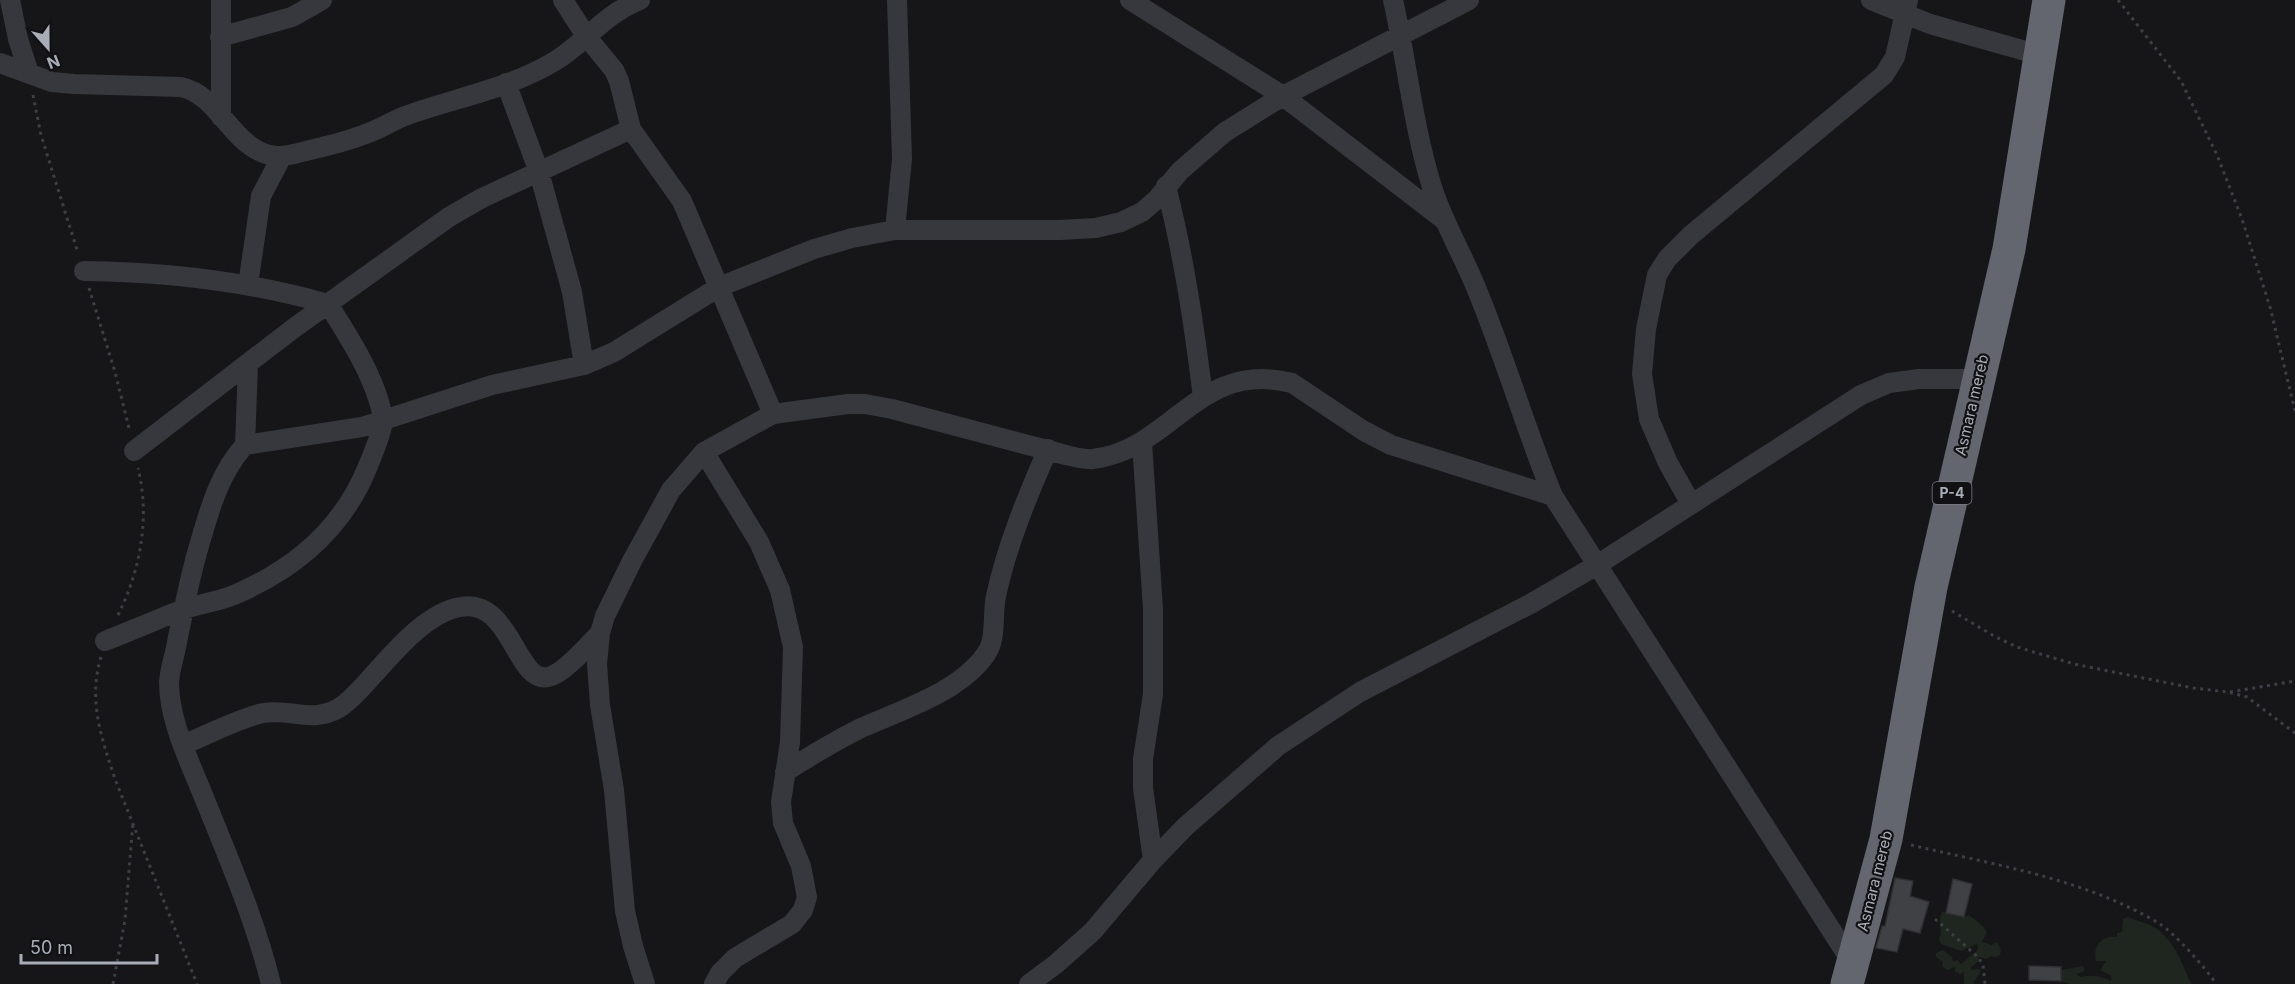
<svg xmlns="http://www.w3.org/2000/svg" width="2295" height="984" font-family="Inter,sans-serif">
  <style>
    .green { fill: #1e261f }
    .building { fill: #404145; stroke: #303034; stroke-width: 1.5 }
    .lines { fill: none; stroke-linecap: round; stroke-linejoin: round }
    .path { stroke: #3d3f44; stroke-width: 3; stroke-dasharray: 3 4.5; stroke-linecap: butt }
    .street { stroke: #37383d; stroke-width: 20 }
    .highway { stroke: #63666e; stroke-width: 33 }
    .labels { text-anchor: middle; stroke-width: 4.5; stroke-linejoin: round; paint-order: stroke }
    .shield { fill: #111113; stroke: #7b7e86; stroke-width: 1.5 }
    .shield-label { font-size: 14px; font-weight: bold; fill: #a8adb8 }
    .street-label { font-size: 15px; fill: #a8adb8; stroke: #111113 }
  </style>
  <rect width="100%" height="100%" fill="#161618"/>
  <path class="green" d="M1942 912 1964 917 1969 915C1974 919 1985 927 1987 932L1982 942 1992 945 1997 942 2001 950 2000 955 1996 957 1992 956 1986 959 1979 957 1978 962 1971 967V970L1980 969V973L1973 983 1976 984H1964V972L1960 974 1955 971V967L1947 970 1942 966 1943 962 1936 957V953L1943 950 1952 957 1953 962 1957 960 1961 964 1977 951 1978 947 1977 944 1961 951 1941 944 1939 939C1943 930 1937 922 1942 912Z
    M2128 917C2136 921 2144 922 2150 925 2173 936 2182 963 2191 984H2070L2061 981V970L2083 966 2085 971 2077 974 2080 977C2089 975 2103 976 2110 981L2112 979 2110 975 2100 970 2106 961H2096C2092 946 2102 935 2117 937V933L2122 932 2123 919Z"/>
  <path class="building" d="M1895 878 1913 881 1910 896 1929 902 1920 933 1903 929 1897 952 1876 948 1882 926H1885Z
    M1953 879 1972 884 1964 917 1946 913Z
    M2029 966 2061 967V981L2029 980Z"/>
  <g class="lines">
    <path class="path" d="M2118 0 2181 81 2217 155 2242 219 2270 307 2295 411
      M33 95 41 135 78 253
      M89 288 115 372 130 432
      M1952 611 1994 636 2017 647 2074 664 2193 688 2228 692 2247 697 2295 733
      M118 615C141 569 150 517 138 468
      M101 657C88 700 101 737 115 779L197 984
      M2230 692 2295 681
      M1911 845C1995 865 2086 879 2160 924 2173 932 2208 970 2216 984
      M1935 919 1978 957 1983 965 1985 984
      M113 984 125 920 133 822"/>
    <path class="street" d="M10 0 18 39 29 73
      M563 0 586 36 614 70 619 81 631 129 682 201 773 414
      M1130 0 1283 96 1443 219
      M1393 0C1407 62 1413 126 1432 187 1444 225 1465 258 1479 295 1506 361 1526 430 1553 496L1853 964
      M1871 0 1930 24 2040 55
      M220 37 292 17 322 0
      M0 63 52 82 74 84 181 87C219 95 231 146 270 155 284 158 297 153 310 150 330 145 349 141 368 133 380 129 392 121 405 116 454 98 509 89 555 61 586 42 603 15 640 0
      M506 83 539 172 572 292 584 365
      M221 117V0
      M1166 186C1184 257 1194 325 1203 397
      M895 230 902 159 897 0
      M84 271C167 272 248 281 328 304 349 337 377 380 383 419 384 428 372 456 368 466 343 529 295 569 234 595 217 602 198 604 181 610 156 620 131 631 105 641
      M248 285 261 196 282 156
      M1142 442 1153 609V694L1143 759V788L1153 860
      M245 445 248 365
      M134 451 294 328 449 217 482 198 631 129
      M704 452 759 542 780 590 793 647 790 742 781 802 783 823 801 866 807 897 803 910 792 924 735 958 720 973 714 984
      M1691 504 1668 463 1649 419 1642 374 1646 329 1657 275 1667 259 1691 235 1884 75 1895 57 1908 0
      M183 745C207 735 239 718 263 713 291 708 311 724 339 708 353 699 364 685 375 673 397 649 427 613 460 607 511 597 516 684 548 677 564 674 588 645 600 633
      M785 772C810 756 835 741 861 728 901 710 960 692 986 654 997 639 992 614 996 596 1007 545 1027 497 1048 449
      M271 984C255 919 228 857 203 795 189 760 169 721 169 682 170 667 176 652 178 637 184 609 189 581 197 553 208 515 218 474 245 445L362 427 492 385 584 365 614 352 719 287 814 249 852 238 895 230H1060L1096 228 1121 222 1142 212 1157 199 1180 171 1225 132 1283 96 1469 0
      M645 984 633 946 625 911 614 790 600 705 597 664 600 633 605 616 632 561 671 490 704 452 773 414 848 404H865L892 409 1066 455C1075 457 1085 460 1093 459 1172 450 1198 359 1292 383L1364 431 1391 445 1553 496
      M1029 984 1056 964 1093 931 1153 860 1186 826 1278 746 1360 692 1532 603 1597 565 1861 395 1889 383 1919 379H1977"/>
    <path class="highway" d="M1847 984 1886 839 1931 587 2009 249 2049 0"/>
  </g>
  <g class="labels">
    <rect class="shield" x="1932.5" y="482" width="39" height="22" rx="4.5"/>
    <g class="shield-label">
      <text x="1952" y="498">P-4</text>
    </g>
    <g class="street-label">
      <text transform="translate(1972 405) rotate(-77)" y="5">Asmara mereb</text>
      <text transform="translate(1875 881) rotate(-76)" y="5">Asmara mereb</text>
    </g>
  </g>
  <g transform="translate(48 48) rotate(159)" stroke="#111113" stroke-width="4.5" paint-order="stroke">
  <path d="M0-4.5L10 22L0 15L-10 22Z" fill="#a8adb8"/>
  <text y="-9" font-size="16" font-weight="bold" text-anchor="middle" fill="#a8adb8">N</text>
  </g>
  <path d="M21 954v9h136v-9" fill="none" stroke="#a8adb8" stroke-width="3"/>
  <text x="30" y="954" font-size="18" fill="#a8adb8" stroke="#111113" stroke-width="4.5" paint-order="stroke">50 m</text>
</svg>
